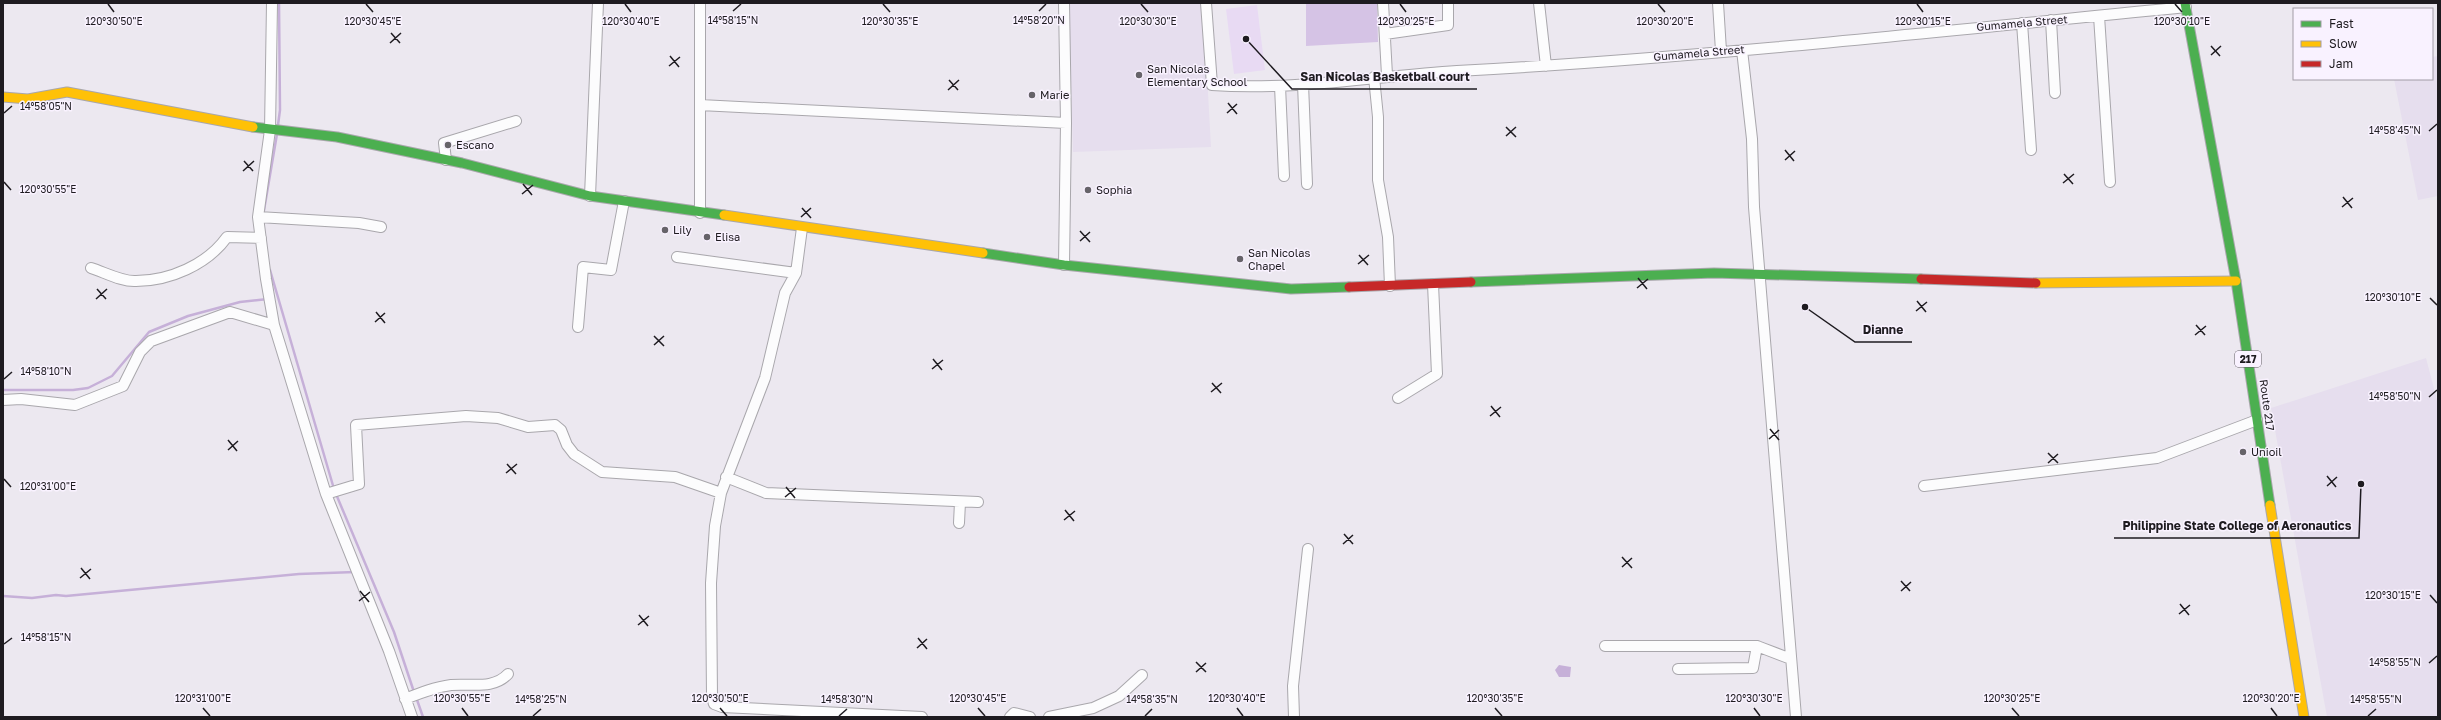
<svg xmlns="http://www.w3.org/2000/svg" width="2441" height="720" font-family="'Golos Text',sans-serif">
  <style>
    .built { fill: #e6deee }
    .green { fill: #e8daf3 }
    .forest { fill: #d5c3e5 }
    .water { fill: #c6b0d8 }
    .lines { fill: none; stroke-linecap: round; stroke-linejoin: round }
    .stream { stroke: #c6b0d8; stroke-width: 2.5 }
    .street-casing { stroke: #a9a7ac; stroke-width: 12 }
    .fast-casing { stroke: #a9a7ac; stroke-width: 11 }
    .slow-casing { stroke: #a9a7ac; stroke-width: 11 }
    .jam-casing { stroke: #a9a7ac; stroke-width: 11 }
    .street { stroke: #fcfcfd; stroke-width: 10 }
    .fast { stroke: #4caf50; stroke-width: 9 }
    .slow { stroke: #ffc107; stroke-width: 9 }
    .jam { stroke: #c62828; stroke-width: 9 }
    .ticks { fill: none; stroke: #1e1b20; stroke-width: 1.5 }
    .poi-dot { fill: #666369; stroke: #f9f2ff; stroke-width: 1.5 }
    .labels { text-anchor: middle; stroke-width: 3; stroke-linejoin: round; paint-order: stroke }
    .shield { fill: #f9f2ff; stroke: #605c63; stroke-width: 1 }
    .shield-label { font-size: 10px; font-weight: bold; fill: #1e1b20 }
    .street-label { font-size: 11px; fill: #1e1b20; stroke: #f9f2ff }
    .poi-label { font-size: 11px; fill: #1e1b20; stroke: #f9f2ff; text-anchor: start }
    .ticks-label { font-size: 10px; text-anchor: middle; fill: #1e1b20; stroke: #f9f2ff; stroke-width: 3; stroke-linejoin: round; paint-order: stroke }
    .leader { fill: none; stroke: #1e1b20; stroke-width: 1.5 }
    .callout-dot { fill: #1e1b20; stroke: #f9f2ff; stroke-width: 1.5 }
    .callout-label { font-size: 12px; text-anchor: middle; font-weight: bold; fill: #1e1b20; stroke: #f9f2ff; stroke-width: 3; stroke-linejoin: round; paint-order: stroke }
  </style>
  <rect width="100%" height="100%" fill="#ece8f0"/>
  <path class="built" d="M1069 3H1203L1211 147 1073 152Z
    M2438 56V196L2418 200 2394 79H2432V57Z
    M2426 358 2438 404V717H2327L2271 408Z"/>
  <path class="green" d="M1257 5 1265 70 1234 74 1226 9Z"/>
  <path class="forest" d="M1306 3H1377L1378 42 1306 46Z"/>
  <path class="water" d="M1559 665 1571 667 1570 677H1559L1555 670Z"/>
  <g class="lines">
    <path class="stream" d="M278 125 280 110 279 3
      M263 216 277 134
      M270 270 334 489
      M3 390H73L88 388 112 376 149 332 188 316 240 302 268 299
      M336 494 394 632 414 692
      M3 596 32 598 56 595 66 596 299 574 355 572
      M416 697 423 717"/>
    <defs>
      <path id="street" d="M272 3 270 130 258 217 266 279 274 325 326 494 389 651 412 717
        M700 3V213
        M1064 3 1066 123 1064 265
        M1206 3 1212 85C1292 91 1377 76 1457 71 1700 58 1943 31 2186 7
        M1383 3 1387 75
        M1539 3 1546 66
        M1718 3 1721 51
        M2099 16 2110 182
        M2051 20 2055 93
        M2022 23 2031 150
        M1385 34 1448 25V3
        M1742 50 1752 139 1754 207 1796 717
        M1374 77 1378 117V180L1388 237 1390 286
        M1303 84 1307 184
        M1280 86 1284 176
        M700 105 1066 123
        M446 160 444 143 516 121
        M590 196 598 3
        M258 217 359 223 381 227
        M802 228 796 273 785 293 765 378 721 493 715 526 711 583 712 697 714 704 722 707 922 717
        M677 257 796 273
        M91 268C104 272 122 282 136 281 169 281 207 265 227 237L261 238
        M578 327 583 267 611 270 624 201
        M1398 398 1437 374 1433 284
        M3 400 21 399 75 405 123 386 140 352 151 341 230 312 274 325
        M726 477 766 493 978 502
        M1924 486 2157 458 2257 420
        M326 494 359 484 356 425 466 416 498 418 528 427 555 425 561 430 567 445 574 454 602 472 675 477 721 493
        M959 523 960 502
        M1605 646H1757L1791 659
        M1678 669 1753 668 1757 646
        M405 699C420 693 435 687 451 685 471 683 493 690 508 674
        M1010 717 1014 713 1030 717
        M1049 717 1093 708 1119 696 1142 675
        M1294 717 1293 686 1308 549"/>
      <path id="fast" d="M2185 3 2236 281 2270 505
        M253 127 337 137 462 163 590 196 724 215
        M983 253 1064 265 1291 289 1349 287
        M1471 282 1714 273 1921 279"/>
      <path id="slow" d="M3 97 28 99 67 92 253 127
        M724 215 983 253
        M2036 283 2236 281
        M2270 505 2304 717"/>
      <path id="jam" d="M1921 279 2036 283
        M1349 287 1471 282"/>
    </defs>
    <use href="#street" class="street-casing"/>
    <use href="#fast" class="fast-casing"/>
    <use href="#slow" class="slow-casing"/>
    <use href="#jam" class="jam-casing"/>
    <use href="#street" class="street"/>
    <use href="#fast" class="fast"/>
    <use href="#slow" class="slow"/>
    <use href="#jam" class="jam"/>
  </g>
  <path class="ticks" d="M108 4 114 12M366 4 373 12M625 4 631 12M883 4 890 12M1141 4 1148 12M1400 4 1406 12M1658 4 1665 12M1917 4 1923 12M2175 4 2182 12M733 11 741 4M1039 11 1046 4M391 33 400 43M390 43 401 33M2211 46 2220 56M2211 55 2221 46M670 56 679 67M669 66 680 57M949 80 958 90M948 90 959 80M1228 103 1237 114M4 113 12 106M1227 113 1237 104M1506 127 1516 137M2429 131 2437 124M1506 136 1516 127M1785 150 1794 161M1785 160 1795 151M244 161 253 171M243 171 254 161M2064 174 2073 184M4 182 11 190M2063 183 2074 174M523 184 532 195M522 194 533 185M2343 197 2352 208M2342 207 2353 198M802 208 811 218M801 217 811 208M1080 231 1090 242M1080 241 1090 232M1359 255 1368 265M1358 264 1369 255M1638 278 1647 289M1637 288 1648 279M97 289 106 299M2430 298 2437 305M96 299 107 289M1917 301 1926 312M1916 311 1927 302M376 312 385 323M375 322 385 313M2196 325 2205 335M2195 335 2206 326M654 336 664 346M654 345 664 336M933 359 942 370M932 369 943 360M4 379 12 372M1212 383 1221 393M1211 392 1222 383M2429 397 2437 390M1491 406 1500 417M1490 416 1501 407M1770 429 1779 440M1769 439 1779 430M228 440 237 451M228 450 238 441M2048 453 2058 463M2048 463 2058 454M507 464 516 474M506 473 517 464M2327 476 2336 487M4 479 11 487M2327 486 2337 477M786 487 795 498M785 497 796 488M1065 510 1074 521M1064 520 1075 511M1344 534 1353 544M1343 544 1353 535M1622 557 1632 568M1622 567 1632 558M81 568 90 579M80 578 91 569M1901 581 1910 591M360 591 369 602M1901 591 1911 582M2430 595 2437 603M359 601 370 592M2180 604 2189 615M2179 614 2190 605M639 615 648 626M638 625 649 616M918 638 927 649M4 644 12 638M917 648 927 639M1196 662 1206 672M2429 663 2437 656M1196 672 1206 663M203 708 210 716M462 708 468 716M720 708 727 716M978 708 985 716M1237 708 1243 716M1495 708 1502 716M1754 708 1760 716M2012 708 2019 716M2271 708 2277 716M533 716 541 709M839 716 847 709M1145 716 1152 709M2368 716 2376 709"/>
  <g class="poi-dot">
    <circle cx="1139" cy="75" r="4"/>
    <circle cx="1032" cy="95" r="4"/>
    <circle cx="448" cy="145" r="4"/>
    <circle cx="1088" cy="190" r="4"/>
    <circle cx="665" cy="230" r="4"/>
    <circle cx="707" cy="237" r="4"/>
    <circle cx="1240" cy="259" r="4"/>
    <circle cx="2243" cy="452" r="4"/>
  </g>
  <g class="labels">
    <rect class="shield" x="2235" y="351" width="26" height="16" rx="3"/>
    <g class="shield-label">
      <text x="2248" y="363">217</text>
    </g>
    <g class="street-label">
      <text transform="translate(2022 23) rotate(-5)" y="4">Gumamela Street</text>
      <text transform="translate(1699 53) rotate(-5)" y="4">Gumamela Street</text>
      <text transform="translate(2267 405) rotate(82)" y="4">Route 217</text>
    </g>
    <g class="poi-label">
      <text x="1147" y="73">San Nicolas<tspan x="1147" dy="13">Elementary School</tspan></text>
      <text x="1040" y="99">Marie</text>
      <text x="456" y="149">Escano</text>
      <text x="1096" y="194">Sophia</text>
      <text x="673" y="234">Lily</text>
      <text x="715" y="241">Elisa</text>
      <text x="1248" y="257">San Nicolas<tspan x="1248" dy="13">Chapel</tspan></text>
      <text x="2251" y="456">Unioil</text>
    </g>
  </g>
  <g class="ticks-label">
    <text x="733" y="24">14°58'15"N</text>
    <text x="1039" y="24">14°58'20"N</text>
    <text x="2182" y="25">120°30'10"E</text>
    <text x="114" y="25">120°30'50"E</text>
    <text x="373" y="25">120°30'45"E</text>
    <text x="631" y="25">120°30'40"E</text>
    <text x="890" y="25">120°30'35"E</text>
    <text x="1148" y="25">120°30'30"E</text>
    <text x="1406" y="25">120°30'25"E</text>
    <text x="1665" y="25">120°30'20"E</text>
    <text x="1923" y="25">120°30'15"E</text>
    <text x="46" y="110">14°58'05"N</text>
    <text x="2395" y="134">14°58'45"N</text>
    <text x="48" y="193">120°30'55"E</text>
    <text x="2393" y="301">120°30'10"E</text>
    <text x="46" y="375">14°58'10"N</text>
    <text x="2395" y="400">14°58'50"N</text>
    <text x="48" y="490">120°31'00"E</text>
    <text x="2393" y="599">120°30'15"E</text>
    <text x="46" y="641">14°58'15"N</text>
    <text x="2395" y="666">14°58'55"N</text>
    <text x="203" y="702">120°31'00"E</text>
    <text x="462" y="702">120°30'55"E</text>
    <text x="720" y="702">120°30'50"E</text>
    <text x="978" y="702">120°30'45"E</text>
    <text x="1237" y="702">120°30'40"E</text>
    <text x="1495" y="702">120°30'35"E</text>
    <text x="1754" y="702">120°30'30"E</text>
    <text x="2012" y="702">120°30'25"E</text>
    <text x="2271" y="702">120°30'20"E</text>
    <text x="541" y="703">14°58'25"N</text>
    <text x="847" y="703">14°58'30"N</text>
    <text x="1152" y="703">14°58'35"N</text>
    <text x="2376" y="703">14°58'55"N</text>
  </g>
  <path class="leader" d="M1246 39L1292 89H1477M1805 307L1855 342H1912M2361 484L2359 538H2114"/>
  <g class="callout-dot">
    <circle cx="1246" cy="39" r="4"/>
    <circle cx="1805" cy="307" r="4"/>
    <circle cx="2361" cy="484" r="4"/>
  </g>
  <g class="callout-label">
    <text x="1385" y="81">San Nicolas Basketball court</text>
    <text x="1883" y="334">Dianne</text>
    <text x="2237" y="530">Philippine State College of Aeronautics</text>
  </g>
  <rect width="2441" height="720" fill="none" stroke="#1e1b20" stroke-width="8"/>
  <rect x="2293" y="8" width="140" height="72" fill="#f9f2ff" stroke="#a19ca6"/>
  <rect x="2301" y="21" width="20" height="6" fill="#4caf50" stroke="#a19ca6"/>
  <text x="2329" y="28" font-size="12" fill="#1e1b20">Fast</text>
  <rect x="2301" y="41" width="20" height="6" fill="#ffc107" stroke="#a19ca6"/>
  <text x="2329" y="48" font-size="12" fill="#1e1b20">Slow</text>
  <rect x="2301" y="61" width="20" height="6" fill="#c62828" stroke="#a19ca6"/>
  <text x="2329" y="68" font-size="12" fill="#1e1b20">Jam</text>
</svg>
